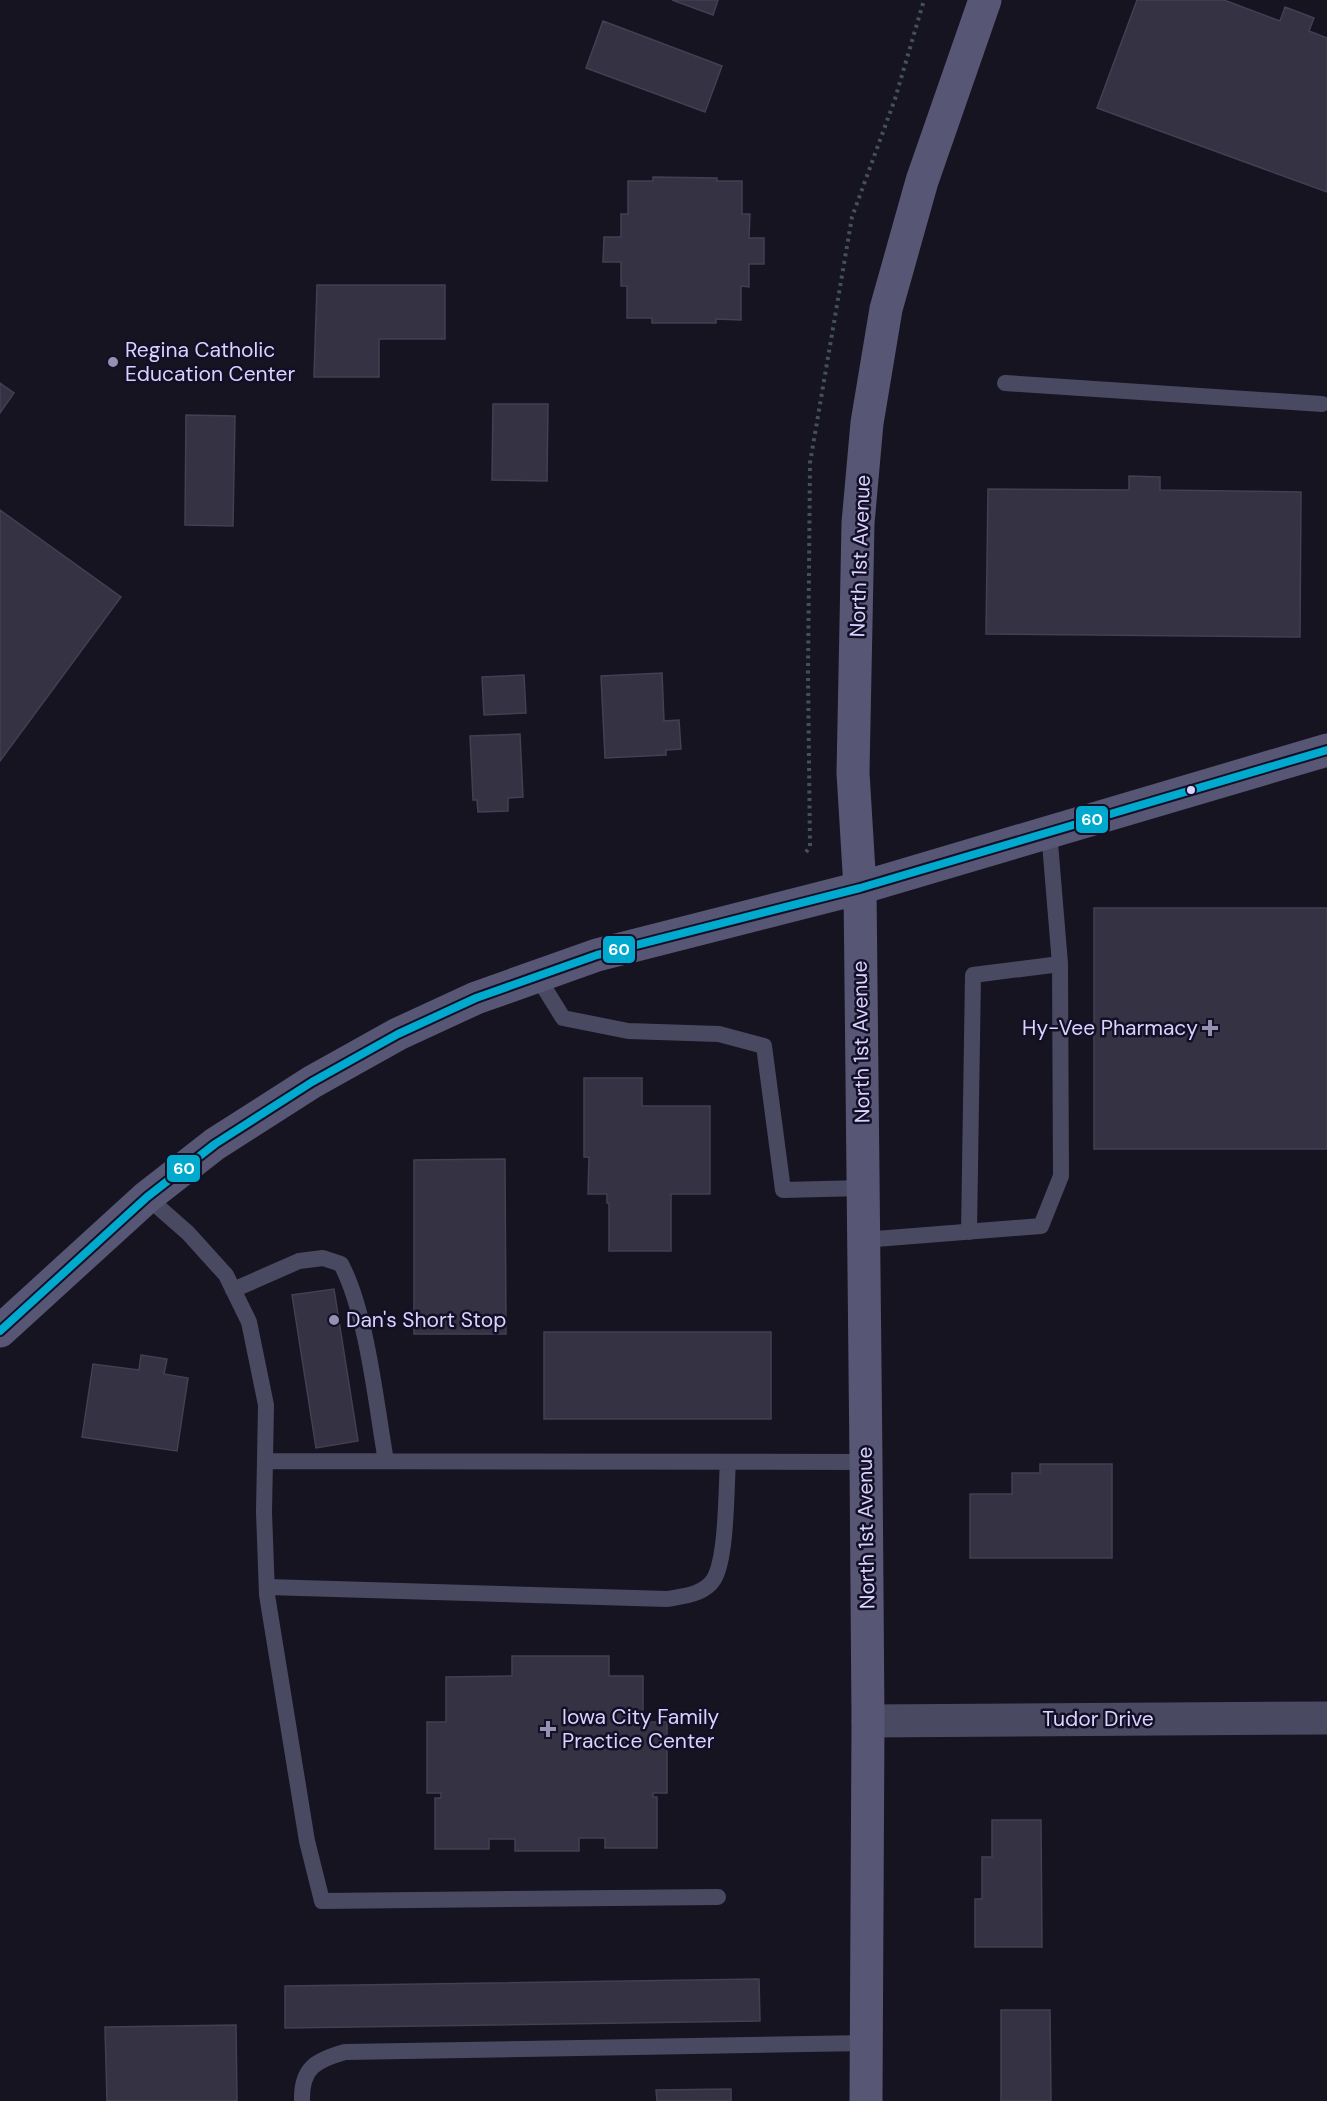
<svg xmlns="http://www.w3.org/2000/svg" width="1327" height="2101" font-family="'DM Sans',sans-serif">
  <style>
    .building { fill: #343243; stroke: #433f54; stroke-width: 1.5 }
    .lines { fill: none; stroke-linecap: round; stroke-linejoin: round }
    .path { stroke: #44505f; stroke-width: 4; stroke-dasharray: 3 4.5; stroke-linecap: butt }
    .service { stroke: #4a4962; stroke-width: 16 }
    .minor { stroke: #4a4962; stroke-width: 33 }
    .secondary { stroke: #575674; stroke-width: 33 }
    .bus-1-casing { stroke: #130f26; stroke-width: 12 }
    .bus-1 { stroke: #00a9ce; stroke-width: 8 }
    .poi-dot { fill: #9591b1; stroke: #130f26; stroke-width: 2 }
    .bus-dot { fill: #d9d4ff; stroke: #130f26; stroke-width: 2 }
    .labels { text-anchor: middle; stroke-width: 5; stroke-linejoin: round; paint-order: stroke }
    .poi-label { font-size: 21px; fill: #d9d4ff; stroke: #130f26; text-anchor: start }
    .street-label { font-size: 21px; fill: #d9d4ff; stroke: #130f26 }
    .line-badge { stroke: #130f26; stroke-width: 2 }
    .badge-label { font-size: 16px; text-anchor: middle; font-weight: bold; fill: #fff }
  </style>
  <rect width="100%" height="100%" fill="#161421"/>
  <path class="building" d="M672 0H718L713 15Z
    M1137 0H1224L1280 21 1285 7 1314 18 1309 31 1327 38V192L1097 108Z
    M603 21 722 66 705 112 586 68Z
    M653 177 717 178V181H742V214H750L749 238H764V264H749V287L741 286V320L716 319V323H652V318H627V286H621V262H603L604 237H621V214H628V181H653Z
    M317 285H445V339H379V377H314Z
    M0 383 14 393 0 413Z
    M493 404H548L547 481 492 480Z
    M186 415 235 416 233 526 185 525Z
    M1129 476 1160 477V490L1301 492 1300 637 986 634 988 489 1129 490Z
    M0 510 121 597 0 761Z
    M662 673 664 721 679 720 681 749 666 750V755L605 758 601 676Z
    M524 675 526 713 484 715 482 677Z
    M520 734 523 797 508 798V811L478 812 477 800H473L470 736Z
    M1094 908H1327V1149H1094Z
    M584 1078H642V1106H710V1194H671V1251H609V1203H607V1194H588L589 1157H584Z
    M505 1159 506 1334H414V1160Z
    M334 1289 358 1441 316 1448 292 1295Z
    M544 1332H771V1419H544Z
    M141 1355 167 1359 164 1374 188 1378 177 1451 82 1437 93 1364 139 1370Z
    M1040 1464H1112V1558H970V1494H1012V1473H1040Z
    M512 1656H609V1676H643V1722H667V1793H653V1797H657V1848H605V1838H579V1851H515V1839H489V1849H435V1798H441V1793H427V1722H446V1677L512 1676Z
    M992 1820H1041L1042 1947H975V1899H982V1857H992Z
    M759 1979 760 2021 285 2028V1986Z
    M1001 2010H1050L1051 2101H1001Z
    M236 2025 237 2101H107L105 2027Z
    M731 2089V2101H657L656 2090Z"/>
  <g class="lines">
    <path class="path" d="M806 852 810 847 808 674 810 463 852 217 895 99 924 0"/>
    <path class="service" d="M1005 383 1322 404
      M537 976 563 1018 628 1031 719 1034 764 1046 783 1190 863 1188
      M147 1197 188 1233 226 1275 249 1322 266 1405 264 1512 267 1595 307 1841 322 1901 718 1897
      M969 1232 973 975 1060 964
      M863 1240 1041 1226 1061 1176 1060 964 1049 831
      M233 1290 299 1261 323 1258 341 1264C367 1313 376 1404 386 1461
      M265 1461 866 1462
      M267 1587 667 1599C683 1596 704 1595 714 1579 727 1557 726 1489 728 1462
      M302 2101C301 2068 316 2060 345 2052L867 2043"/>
    <path class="minor" d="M868 1721 1327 1718"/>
    <path class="secondary" d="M0 1331 147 1197 215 1144 312 1082 398 1034 476 998 597 955 860 888 1327 750
      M866 2101 868 1721 866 1462 860 888 853 773 858 523 867 423 886 309 922 181 985 0"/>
    <defs>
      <path id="bus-1" d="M0 1331 147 1197 215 1144 312 1082 398 1034 476 998 597 955 860 888 1327 750"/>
    </defs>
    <use href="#bus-1" class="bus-1-casing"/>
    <use href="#bus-1" class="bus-1"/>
  </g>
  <g class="poi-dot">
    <circle cx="113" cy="362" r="6"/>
    <path d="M1207 1019h6v6h6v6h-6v6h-6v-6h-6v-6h6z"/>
    <circle cx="334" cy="1320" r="6"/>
    <path d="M545 1720h6v6h6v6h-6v6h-6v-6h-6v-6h6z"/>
  </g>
  <circle class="bus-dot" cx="1191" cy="790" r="5"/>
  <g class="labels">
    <g class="poi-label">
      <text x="125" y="357">Regina Catholic<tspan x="125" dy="24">Education Center</tspan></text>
      <text x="1198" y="1035" text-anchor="end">Hy-Vee Pharmacy</text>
      <text x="346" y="1327">Dan's Short Stop</text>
      <text x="562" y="1724">Iowa City Family<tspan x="562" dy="24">Practice Center</tspan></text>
    </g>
    <g class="street-label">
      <text transform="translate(860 556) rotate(-88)" y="7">North 1st Avenue</text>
      <text transform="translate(861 1042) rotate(-91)" y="7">North 1st Avenue</text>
      <text transform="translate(866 1528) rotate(-91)" y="7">North 1st Avenue</text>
      <text x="1098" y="1726">Tudor Drive</text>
    </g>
  </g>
  <g class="line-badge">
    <rect x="1075" y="805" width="34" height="29" rx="6" fill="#00a9ce"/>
    <rect x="602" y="935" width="34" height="29" rx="6" fill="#00a9ce"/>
    <rect x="166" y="1154" width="35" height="29" rx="6" fill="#00a9ce"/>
  </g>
  <g class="badge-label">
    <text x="1092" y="825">60</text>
    <text x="619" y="955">60</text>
    <text x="184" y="1174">60</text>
  </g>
</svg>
